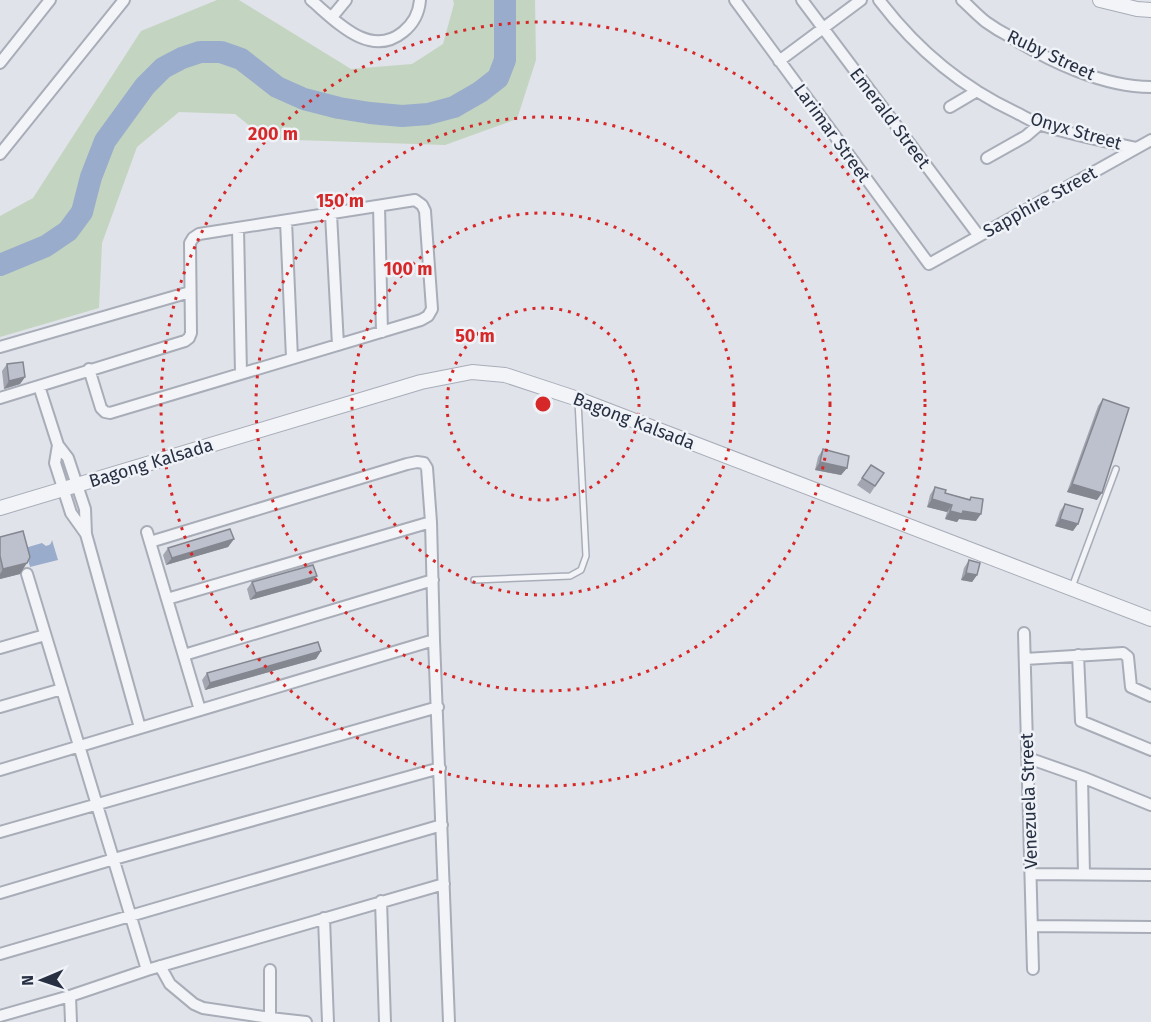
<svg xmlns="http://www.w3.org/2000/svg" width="1151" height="1022" font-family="'Fira Sans',sans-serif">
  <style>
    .green { fill: #c3d4c0 }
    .water { fill: #99accc }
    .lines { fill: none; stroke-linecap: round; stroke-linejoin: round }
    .river { stroke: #99accc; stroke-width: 22 }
    .service-casing { stroke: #a8adb8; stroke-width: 8 }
    .minor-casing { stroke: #a8adb8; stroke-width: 14 }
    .tertiary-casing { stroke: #a8adb8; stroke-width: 16 }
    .service { stroke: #f3f4f8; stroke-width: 5 }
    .minor { stroke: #f3f4f8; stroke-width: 10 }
    .tertiary { stroke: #f3f4f8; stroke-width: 14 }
    .wall { fill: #a3a6b0 }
    .shaded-wall { fill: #848790 }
    .building { fill: #bdc1cd; stroke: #848790; stroke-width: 1.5 }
    .ring { fill: none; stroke: #d62828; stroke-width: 3; stroke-dasharray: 3 6 }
    .labels { text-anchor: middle; stroke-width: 5; stroke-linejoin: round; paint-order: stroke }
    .street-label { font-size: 18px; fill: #272f42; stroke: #eff2f7 }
    .centre { fill: #d62828; stroke: #eff2f7; stroke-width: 3 }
    .ring-label { font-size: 18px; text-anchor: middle; font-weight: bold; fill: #d62828; stroke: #eff2f7; stroke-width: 5; stroke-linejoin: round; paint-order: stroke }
  </style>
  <rect width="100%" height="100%" fill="#e0e3ea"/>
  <path class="green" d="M217 0H239L351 69 412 64 443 44 454 4 453 0H535L536 60 517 119 445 145 266 139 235 114 179 112 137 147 102 243 99 308 0 337V216L33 198 141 31Z"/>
  <path class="water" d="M52 540 58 560 30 567 25 548 42 543 46 546C50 545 51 544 52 540Z"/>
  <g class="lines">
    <path class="river" d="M0 265 46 246 68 231 82 212 91 177 105 141 145 86 163 68 182 58 200 52H221L241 59 277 87 304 99 339 108 370 113 402 116 428 114 454 107 480 92 498 78 505 60V0"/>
    <defs>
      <path id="service" d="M474 580 570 576 581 570 586 556 578 401
        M1072 587 1116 469"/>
      <path id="minor" d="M311 0C336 21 370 59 403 32 413 24 419 13 420 0
        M735 0 929 264 1151 140
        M802 0 979 236
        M879 0C917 50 961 87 1017 113 1025 117 1033 122 1042 125 1073 135 1105 141 1136 148
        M962 0C970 7 977 15 986 22 993 27 1001 32 1009 36 1049 61 1103 87 1151 87
        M332 17 346 0
        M779 61 861 0
        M0 63 50 0
        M950 107 977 91
        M0 154 124 0
        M987 158 1026 136 1040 124
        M379 206 382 332
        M331 214 338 345
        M286 221 292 358
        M238 228 241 373
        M0 347 190 292
        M39 386 58 445 68 458 85 509 86 534 140 728
        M0 398 185 341 189 338 191 333 190 243 193 238 199 234 415 200 422 205 425 211 432 309 428 316 421 320 110 413 105 412 101 408 89 369
        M58 445 55 463 71 513 86 534
        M147 532 200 710
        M150 542 407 464 417 462 424 463 427 468 431 522 434 640 449 1022
        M27 574 147 970
        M167 599 431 522
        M1024 633 1033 969
        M0 648 45 635
        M184 655 433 580
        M1078 655 1081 721 1151 750
        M1025 659 1123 653 1128 657 1131 687 1151 696
        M0 707 62 689
        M1028 758 1082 777 1151 805
        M0 770 434 640
        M1082 777 1084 874
        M0 832 438 707
        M1031 874 1151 875
        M0 893 114 859 440 768
        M381 901 385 1022
        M324 918 328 1022
        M1032 926 1151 927
        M0 954 442 825
        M160 966 170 984 194 1004 203 1008 270 1018 306 1022
        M70 996 71 1022
        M0 1016 70 996 147 970 444 884
        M270 1018V970"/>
      <path id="tertiary" d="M1100 0 1137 9 1151 10
        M0 508 421 382 472 372 505 375 578 399 1151 619"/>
    </defs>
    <use href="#service" class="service-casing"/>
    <use href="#minor" class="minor-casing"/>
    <use href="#tertiary" class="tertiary-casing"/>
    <use href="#service" class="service"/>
    <use href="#minor" class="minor"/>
    <use href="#tertiary" class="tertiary"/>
  </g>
  <path class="wall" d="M7 364 25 377 20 384 4 389 2 371Z
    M1103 399 1097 500 1067 492 1098 406Z
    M823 449 847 468 841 475 815 470 818 457Z
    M871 465 884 473 870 494 857 485Z
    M935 487 945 493 969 499 971 497 976 521 959 519 957 522 945 519 947 512 927 507 930 495Z
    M1065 504 1073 531 1055 526 1060 511Z
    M0 537 20 574 0 579Z
    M234 539 228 547 166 565 163 555 168 548Z
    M969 560 977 575 972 582 961 580 964 568Z
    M252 582 311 583 250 600 247 589Z
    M321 651 316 659 205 690 202 680 207 673Z"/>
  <path class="shaded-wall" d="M25 377 20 384 4 389 9 381Z
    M820 462 847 468 841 475 815 470Z
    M1072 484 1102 493 1097 500 1067 492Z
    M932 499 952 505 947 512 927 507Z
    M950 511H963L981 514 976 521 959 519 957 522 945 519Z
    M1060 519 1078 524 1073 531 1055 526Z
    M234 539 228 547 166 565 172 558Z
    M27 563 20 574 0 579V574L3 569Z
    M966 573 977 575 972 582 961 580Z
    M317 576 311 583 250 600 256 593Z
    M321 651 316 659 205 690 210 683Z"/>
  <path class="building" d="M23 362 25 377 9 381 7 364Z
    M1103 399 1129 408 1102 493 1072 484Z
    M823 449 849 456 847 468 820 462Z
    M871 465 884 473 875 486 862 478Z
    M935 487 946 490 945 493 970 500 971 497 983 499 981 514 963 511 962 514 950 511 952 505 932 499Z
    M1065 504 1083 509 1078 524 1060 519Z
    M230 529 234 539 172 558 168 548Z
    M23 531 30 557 27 563 3 569 0 556V537Z
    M969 560 980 563 977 575 966 573Z
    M313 565 317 576 256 593 252 582Z
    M318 642 321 651 210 683 207 673Z"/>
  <g class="ring">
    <circle cx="543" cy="404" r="96"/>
    <circle cx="543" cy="404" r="191"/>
    <circle cx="543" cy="404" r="287"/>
    <circle cx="543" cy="404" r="382"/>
  </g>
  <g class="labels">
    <g class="street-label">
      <text transform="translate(1051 55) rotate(25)" y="6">Ruby Street</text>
      <text transform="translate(890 118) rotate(53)" y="6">Emerald Street</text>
      <text transform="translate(1076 131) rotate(16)" y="6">Onyx Street</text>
      <text transform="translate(832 133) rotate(54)" y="6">Larimar Street</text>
      <text transform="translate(1040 202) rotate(-29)" y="6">Sapphire Street</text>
      <text transform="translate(634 421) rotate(21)" y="6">Bagong Kalsada</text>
      <text transform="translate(151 463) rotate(-17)" y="6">Bagong Kalsada</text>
      <text transform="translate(1029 801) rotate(-92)" y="6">Venezuela Street</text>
    </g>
  </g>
  <circle cx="543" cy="404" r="9" class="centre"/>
  <g class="ring-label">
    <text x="273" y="140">200 m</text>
    <text x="340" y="207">150 m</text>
    <text x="408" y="275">100 m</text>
    <text x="475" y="342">50 m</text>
  </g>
  <g transform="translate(42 980) rotate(268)" stroke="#eff2f7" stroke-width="4.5" paint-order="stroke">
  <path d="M0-4.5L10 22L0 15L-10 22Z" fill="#272f42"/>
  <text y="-9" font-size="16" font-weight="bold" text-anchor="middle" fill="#272f42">N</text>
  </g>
</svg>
